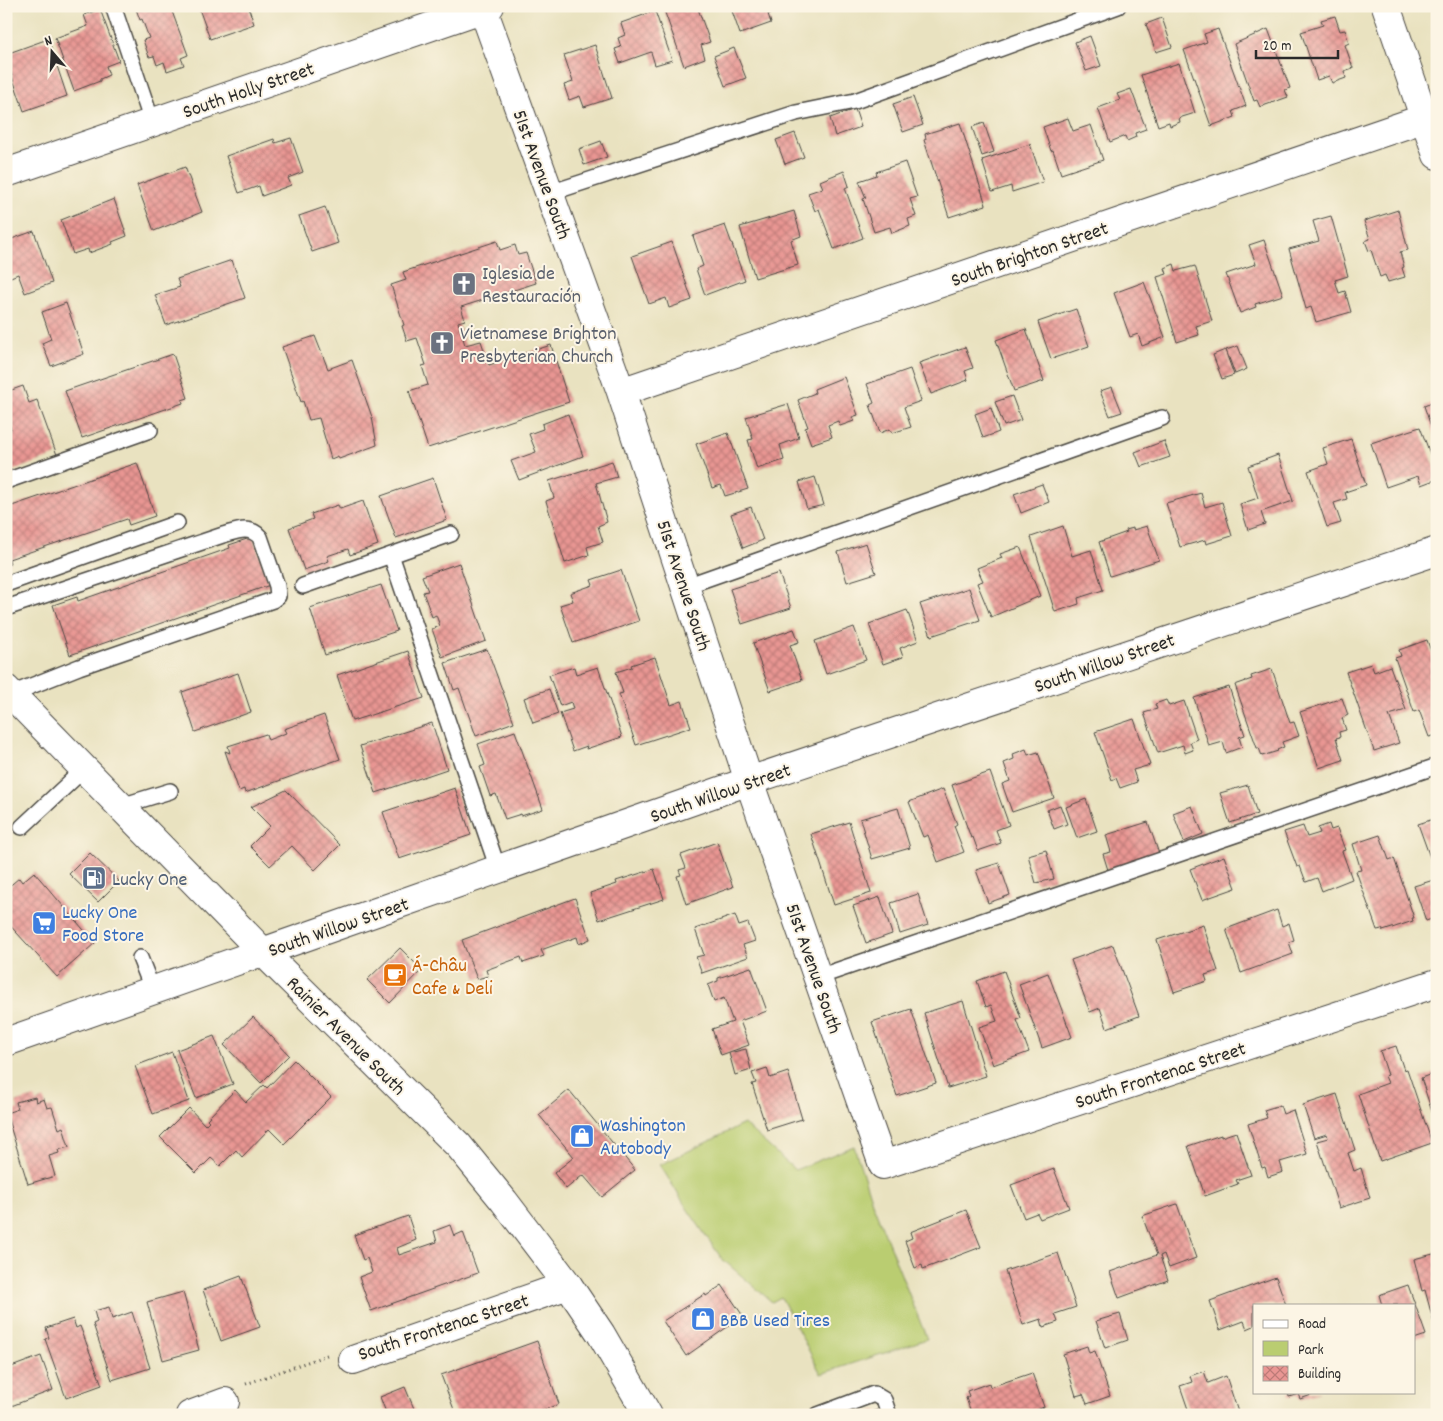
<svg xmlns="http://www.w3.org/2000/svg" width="1443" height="1421" font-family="Dekko,sans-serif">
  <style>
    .green { fill: #bacd71; stroke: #727c4e }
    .building { fill: url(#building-cross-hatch) }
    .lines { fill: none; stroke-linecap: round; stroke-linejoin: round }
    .lane-casing { stroke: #484641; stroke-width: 18 }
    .street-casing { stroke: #484641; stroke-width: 30 }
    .primary-casing { stroke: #484641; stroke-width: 30 }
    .path { stroke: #484641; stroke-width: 3; stroke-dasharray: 1 4; stroke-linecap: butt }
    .lane { stroke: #fff; stroke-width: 15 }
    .street { stroke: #fff; stroke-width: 28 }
    .primary { stroke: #fff; stroke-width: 28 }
    .labels { text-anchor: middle; stroke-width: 4; stroke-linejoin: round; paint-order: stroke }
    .street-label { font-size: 20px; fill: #2b2b2b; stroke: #fcf5e5 }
    .worship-label { font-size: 20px; fill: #5b616d; stroke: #fcf5e5; text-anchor: start }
    .service-label { font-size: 20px; fill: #4e5e75; stroke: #fcf5e5; text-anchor: start }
    .shop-label { font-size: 20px; fill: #366cbe; stroke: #fcf5e5; text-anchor: start }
    .food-label { font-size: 20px; fill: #c56008; stroke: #fcf5e5; text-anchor: start }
  </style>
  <defs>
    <pattern id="building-cross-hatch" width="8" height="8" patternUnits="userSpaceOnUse" patternTransform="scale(1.25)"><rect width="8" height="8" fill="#e99693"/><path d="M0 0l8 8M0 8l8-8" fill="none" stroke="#bd7b78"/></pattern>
  </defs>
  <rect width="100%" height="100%" fill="#fcf5e5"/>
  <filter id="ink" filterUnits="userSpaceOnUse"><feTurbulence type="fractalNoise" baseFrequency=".02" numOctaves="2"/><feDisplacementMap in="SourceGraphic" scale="10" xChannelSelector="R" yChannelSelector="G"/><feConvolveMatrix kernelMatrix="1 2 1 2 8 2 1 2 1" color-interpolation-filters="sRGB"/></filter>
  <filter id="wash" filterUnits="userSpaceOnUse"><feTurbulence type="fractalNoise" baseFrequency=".0096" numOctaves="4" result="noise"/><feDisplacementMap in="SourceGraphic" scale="20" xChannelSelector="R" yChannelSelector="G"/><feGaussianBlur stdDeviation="1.12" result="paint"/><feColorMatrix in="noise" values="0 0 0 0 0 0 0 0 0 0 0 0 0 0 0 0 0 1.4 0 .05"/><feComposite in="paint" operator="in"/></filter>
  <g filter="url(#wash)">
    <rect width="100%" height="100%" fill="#e9e2c0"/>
    <path class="green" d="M744 1124 795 1170 854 1146 872 1202 927 1339 821 1374 781 1297 772 1302 722 1259 688 1210 660 1165Z"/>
    <g id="blocks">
      <path class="building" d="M135 6H170L188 55 181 58 184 65 167 71 164 62 157 65 154 56 149 57 143 40 149 38 142 19 140 20Z
        M198 6H248L254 24 210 39Z
        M675 6H697L710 42 701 45 705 58 684 66 664 10Z
        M733 6H787V8L768 14 771 23 740 34 732 11 734 10Z
        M100 9 119 61 106 66 109 75 100 79V81L74 91 55 38 88 26 84 15Z
        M655 11 672 60 655 65 651 52 620 63 615 49 621 47 618 38 625 35 621 23Z
        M1335 16 1340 31 1345 30 1349 43 1345 45 1353 68 1344 71 1346 78 1332 83 1329 76 1317 80 1301 32 1323 25 1321 20Z
        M1162 18 1172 47 1156 52 1146 24Z
        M1218 29 1246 106 1233 111 1235 117 1211 126 1184 50 1207 42 1204 34Z
        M1268 29 1290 88 1285 90 1288 97 1260 107 1257 100 1254 101 1234 44Z
        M1090 36 1101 66 1086 71 1075 42Z
        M48 39 67 96 24 111 6 59V54Z
        M595 45 612 98 584 107 580 96 569 100 564 85 573 82 564 55Z
        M734 48 746 78 725 86 714 56Z
        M1179 63 1195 113 1179 118 1180 122 1170 126 1169 122 1158 126 1141 75Z
        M1131 89 1146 129 1135 133 1136 137 1127 141 1125 136 1110 142 1098 108 1120 100 1117 94Z
        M913 97 923 125 903 132 893 104Z
        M855 109 861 127 835 136 830 118Z
        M1068 118 1073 131 1091 125 1103 160 1061 174 1053 150 1051 151 1043 127Z
        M960 123 986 205 949 217 924 140 926 139 925 134Z
        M984 123 994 152 982 156 972 127Z
        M795 133 804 157 785 164 776 140Z
        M291 138 303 172 288 178 291 185 262 196 259 186 239 193 226 156 274 139 275 143Z
        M601 141 607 157 584 165 579 149Z
        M1030 144 1043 182 1012 192 1011 186 992 192 982 160Z
        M905 162 917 197 910 199 916 216 908 219 910 226 892 233 890 227 874 232 863 199 866 198 859 181 877 175 876 172Z
        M185 167 202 212 154 231 137 185Z
        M844 171 849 186 845 188 863 238 834 249 819 209 815 211 808 193 823 188 820 181Z
        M114 199 127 236 112 242 113 244 89 253 88 249 73 254 61 220Z
        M325 207 338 243 312 252 299 216Z
        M1398 210 1408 250 1400 252 1404 267 1402 268 1405 277 1388 282 1385 275 1380 277 1371 250 1369 251 1365 241 1370 239 1364 221Z
        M794 211 801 236 791 240 798 265 755 278 740 227Z
        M1331 216 1348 276 1335 280 1339 293 1345 291 1351 312 1316 322 1311 307 1306 309 1289 249 1319 241 1313 221Z
        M725 225 745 280 705 295 696 269 703 266 693 236Z
        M34 231 52 283 25 293 18 274 6 279V241Z
        M1264 240 1283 295 1255 304 1256 307 1240 313 1226 274 1256 264 1249 245Z
        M497 241 500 250 515 245 518 255 526 253 536 283 461 307 465 320 458 322 465 345 481 341 489 365 551 345 569 402 428 448 409 391 428 385 422 366 426 365 417 338 407 341 402 326 404 325 391 285 406 280 403 272Z
        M672 242 692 300 669 308 666 298 649 304 632 256Z
        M232 260 245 298 166 325 155 295 180 287 177 279Z
        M1174 264 1176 271 1195 266 1212 321 1196 326 1199 335 1177 342 1157 277 1167 274 1165 268Z
        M1144 282 1165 337 1142 346 1138 334 1130 337 1114 293Z
        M66 303 84 354 51 366 42 343 51 339 42 312Z
        M1076 309 1089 346 1051 359 1038 322Z
        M1026 329 1044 381 1014 391 996 340Z
        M315 336 328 369 352 360 372 417 377 445 339 459 338 456 331 459 319 418 309 420 303 401 301 402 282 347Z
        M1238 346 1247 369 1235 374 1226 350Z
        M965 347 973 368 965 371 968 380 931 394 919 363Z
        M1225 350 1234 375 1222 379 1213 355Z
        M173 354 188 398 182 400 183 403 82 438 65 391Z
        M910 369 921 401 904 407 911 427 892 433 890 429 880 433 870 405 874 403 867 384Z
        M844 377 858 415 852 417 854 421 840 426 838 421 828 425 832 437 811 444 805 428 808 427 798 400 815 393 814 389Z
        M23 386 29 403 37 400 57 455 6 473V430L11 429 6 415V392Z
        M1112 387 1122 412 1110 416 1100 391Z
        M1012 396 1021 420 1004 426 995 402Z
        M1437 401V441H1436L1424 406Z
        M788 404 799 438 780 445 784 460 757 469 748 440 753 439 746 417Z
        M991 408 999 432 983 438 975 414Z
        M568 414 583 456 519 480 511 461 536 452 529 434 543 429 542 424Z
        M1420 427 1437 472V479L1421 485 1418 476 1386 487 1371 443Z
        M728 433 748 489 725 496 721 485 712 488 696 444Z
        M1351 439 1366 485 1345 492 1347 499 1334 503 1341 523 1327 527 1308 471 1328 464 1323 448Z
        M1164 441 1170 457 1141 467 1135 452Z
        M1278 455 1293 501 1261 512 1265 524 1248 530 1240 504 1258 498 1248 466Z
        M612 461 617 477 596 483 607 522 598 526 603 542 587 547 589 555 565 563 546 501 554 498 549 481Z
        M137 463 155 516 129 525 127 519 9 559 10 564 6 565V508Z
        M815 477 824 505 807 509 799 482Z
        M433 478 447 520 396 538 381 496Z
        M1042 484 1049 502 1021 513 1014 494Z
        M1201 493 1205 507 1222 502 1232 536 1206 544 1205 540 1180 547 1166 503Z
        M363 501 378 545 350 555 348 549 327 556 329 561 304 570 289 528 313 519 311 514 338 505 340 509Z
        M751 507 763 540 743 548 731 514Z
        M1063 526 1072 556 1091 550 1103 590 1078 598 1079 604 1055 612 1031 537Z
        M1147 526 1159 560 1110 576 1099 542 1127 532 1126 530 1133 528V530Z
        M253 537 270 585 70 655 53 605 77 597 78 601 230 548 229 545Z
        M866 543 876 573 847 582 838 552Z
        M1020 547 1040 596 991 617 977 583 983 581 977 568 1002 558 1000 554Z
        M459 563 486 641 442 657 432 629 440 626 436 615 432 617 423 592 428 591 422 576Z
        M621 570 639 621 573 643 560 605 573 601 570 593 593 585 591 580Z
        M779 573 791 608 742 624 730 589Z
        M381 585 397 631 325 655 310 608Z
        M969 588 980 620 931 636 920 604Z
        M907 610 918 641 900 648 903 657 883 664 869 624Z
        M854 627 866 660 826 674 815 641Z
        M794 629 799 642 790 645 802 680 770 691 753 643Z
        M1427 640 1437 668V735L1429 737 1419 710 1414 712 1395 658 1401 656 1399 650Z
        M487 649 514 722 476 736 459 688 454 690 445 663Z
        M408 651 424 698 352 721 337 675Z
        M655 657 671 705 682 701 691 727 636 745 619 694 623 693 616 672 632 667 631 665Z
        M1371 664 1374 672 1390 666 1406 710 1389 715 1399 743 1374 751 1346 672Z
        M574 667 576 674 598 667 622 737 586 749 587 746 573 751 560 713 573 709 571 702 560 706 549 675Z
        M1272 669 1290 723 1294 722 1299 736 1282 742 1284 747 1277 750 1278 751 1262 756 1259 748H1257L1235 685 1252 679 1251 676Z
        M238 673 251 712 195 732 182 692Z
        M1229 687 1245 735 1239 737 1242 747 1226 753 1223 742 1209 746 1194 698Z
        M549 689 558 714 533 723 524 698Z
        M1342 698 1348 715 1342 718 1346 730 1339 732 1340 737 1336 738 1343 760 1319 768 1300 712Z
        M1166 700 1169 706 1184 701 1197 739 1190 742 1193 750 1185 753 1183 745 1158 753 1144 713 1157 709 1155 704Z
        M324 715 340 759 245 793 244 789 239 791 225 751 230 753 228 746 266 734 268 740 286 733 284 729Z
        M1134 719 1150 765 1133 770 1137 782 1120 788 1116 778 1112 780 1095 732Z
        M432 723 447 769 376 793 360 746Z
        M515 731 543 809 521 816V814L505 819 496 794 490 796 480 767 485 765 478 744Z
        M1026 749 1028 755 1038 752 1054 798 1012 812 1002 784 1010 781 1004 763 1014 759 1013 754Z
        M990 772 1009 825 996 830 1001 843 978 851 973 837 971 838 952 785Z
        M1248 785 1257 814 1230 823 1220 793Z
        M455 788 471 835 399 859 383 812Z
        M943 789 957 824 954 826 964 852 938 862 928 835 923 837 909 802Z
        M286 790 340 845 315 870 292 846 270 866 250 846 270 826 251 807Z
        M1086 799 1097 831 1077 838 1066 807Z
        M1060 805 1067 824 1054 829 1047 810Z
        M1192 806 1203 834 1184 842 1173 813Z
        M898 808 910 848 872 859 860 819Z
        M1437 818V858L1431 860 1418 824Z
        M849 822 871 893 834 905 811 834Z
        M1148 822 1159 854 1108 870 1103 854 1111 852 1106 835Z
        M1329 824 1331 830 1337 828 1345 850 1342 851 1352 879 1322 891 1317 878 1306 882 1300 866 1297 867 1284 832 1303 826 1307 837 1320 833 1318 828Z
        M1380 835 1389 860 1394 858 1414 918H1412L1413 921 1383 931 1382 929 1377 930 1356 871 1361 870 1353 844Z
        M717 842 733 887 686 904 677 876 681 875 679 870 686 868 681 855Z
        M1046 850 1054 879 1036 883 1028 855Z
        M90 853 119 881 98 902 69 874Z
        M1224 856 1236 888 1202 900 1190 869Z
        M999 863 1010 895 988 903 976 870Z
        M654 869 664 899 599 920 590 893 617 884 616 881Z
        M34 872 95 943 57 977 6 921V889L19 878 22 882Z
        M1437 879V917L1426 921 1414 886Z
        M918 894 928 925 900 934 891 903Z
        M880 897 892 934 866 943 853 906Z
        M575 898 590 939 579 944 577 937 541 950 544 956 523 963 521 957 486 970 488 976 477 979 462 940Z
        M1277 910 1282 926 1289 923 1294 940 1289 942 1293 954 1241 973 1226 929Z
        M735 915 739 926 748 923 755 941 743 945 748 957 702 973 696 957 704 955 695 929Z
        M1203 925 1218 971 1205 975 1207 981 1174 992 1157 940Z
        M1113 945 1139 1016 1107 1028 1100 1008 1090 1012 1071 960Z
        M400 948 422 970 390 1003 367 980Z
        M751 967 767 1011 740 1021 749 1045 721 1055 712 1029 733 1022 724 998 714 1002 708 985 718 981V978Z
        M1004 971 1021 1018 1017 1020 1029 1052 993 1065 979 1027 997 1021 991 1005 986 1007 977 981Z
        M1048 973 1072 1037 1042 1048 1019 984Z
        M963 1001 986 1076 948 1088 924 1013Z
        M911 1009 936 1083 897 1096 872 1022Z
        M253 1017 289 1055 261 1083 224 1045Z
        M214 1036 233 1084 196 1098 177 1050Z
        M1396 1046 1404 1070 1407 1069 1432 1143 1380 1161 1358 1094 1388 1083 1385 1076 1388 1075 1380 1051Z
        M746 1049 751 1070 735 1075 729 1053Z
        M172 1052 189 1101 153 1114 135 1066Z
        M294 1060 331 1097 284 1144 269 1129 242 1157 236 1150 220 1166 211 1158 196 1173 160 1137 189 1108 205 1125 209 1121 207 1119 235 1090 246 1102 264 1085 267 1088Z
        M767 1068 770 1078 788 1072 802 1119 767 1130 752 1084 756 1083 752 1073Z
        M1437 1072V1124H1436L1421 1078Z
        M569 1090 635 1170 602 1197 583 1175 566 1189 554 1173 574 1157 539 1115Z
        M1337 1094 1355 1150 1348 1153 1354 1171 1361 1168 1370 1198 1339 1208 1317 1141 1328 1138 1327 1134 1314 1138 1303 1105Z
        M35 1097 36 1102 44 1099 47 1108 52 1107 59 1129 63 1127 69 1147 58 1150 59 1153 49 1156 55 1176 28 1184 6 1113 18 1109 16 1102Z
        M1280 1105 1283 1114 1293 1110 1307 1154 1280 1162 1283 1172 1268 1177 1265 1167 1262 1168 1248 1124 1267 1118 1264 1110Z
        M1236 1132 1251 1175 1236 1180 1238 1184 1205 1196 1188 1146 1221 1135V1137Z
        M1054 1169 1069 1208 1040 1219 1037 1213 1024 1218 1011 1185Z
        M1177 1204 1196 1258 1169 1268 1164 1254 1160 1256 1168 1280 1119 1298 1110 1272 1157 1255 1142 1216Z
        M966 1210 981 1247 923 1269 922 1265 915 1268 905 1241 912 1238 910 1232Z
        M408 1216 416 1240 397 1248 399 1255 437 1242 434 1231 450 1225 454 1236 463 1232 478 1273 371 1311 359 1277 372 1272 367 1258 363 1260 354 1235Z
        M1058 1253 1076 1307 1055 1314 1058 1322 1043 1327 1041 1319 1023 1325 1005 1271Z
        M1437 1253V1323L1434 1324 1425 1290 1422 1291 1414 1259Z
        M241 1276 260 1327 221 1341 203 1290Z
        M1276 1277 1286 1305H1254V1326L1247 1329 1244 1321 1220 1330 1210 1301Z
        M722 1285 743 1316 686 1356 663 1321 705 1294 706 1296Z
        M1408 1285 1426 1335 1414 1339V1305H1382L1379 1295Z
        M183 1292 199 1350 163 1360 147 1302Z
        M109 1307 112 1319 132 1312 150 1368 112 1380 93 1324 97 1322 94 1311Z
        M1120 1314 1128 1340 1105 1348 1096 1321Z
        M73 1319 76 1328 80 1326 102 1385 66 1398 45 1339 49 1338 46 1328Z
        M537 1341 559 1404 529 1415H456L441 1375Z
        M1087 1346 1089 1353 1095 1351 1110 1396 1087 1404 1083 1394 1076 1396 1063 1354Z
        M41 1356 53 1390 6 1408V1369Z
        M1204 1371 1208 1383 1226 1376 1239 1415H1190L1180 1386 1192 1382 1190 1376Z
        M1032 1373 1044 1407 1024 1415H972L966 1398 969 1396 967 1391 989 1383 990 1387Z
        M405 1387 415 1411 405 1415H387L380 1397Z
        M1288 1392H1320L1300 1399 1298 1394 1289 1397Z
        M877 1410 878 1415H864V1414Z"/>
    </g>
  </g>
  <g filter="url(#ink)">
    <use href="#blocks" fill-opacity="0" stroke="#484641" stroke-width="1"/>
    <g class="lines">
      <defs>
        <path id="lane" d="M113 6 152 122
          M550 193 796 113 855 101 1118 6
          M6 481 150 430
          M391 555 498 869
          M6 584 177 523
          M303 586 451 534
          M686 586 1162 418
          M6 608 223 535C237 531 249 525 260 537L277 586 278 596 273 600 79 667 11 694
          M121 806 170 791
          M22 827 84 769
          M140 958 153 991
          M818 977 1437 766
          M818 1415 874 1394 884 1400 889 1415"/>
        <path id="street" d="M482 6 621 392 749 781 883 1165 1437 983
          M1386 6 1437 155
          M6 173 490 6
          M621 392 1437 114
          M6 1042 749 781 1437 551
          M353 1360 568 1285
          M190 1415 225 1402"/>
        <path id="primary" d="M6 689 263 952 459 1146 504 1201 568 1285 601 1334 648 1415"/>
      </defs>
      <use href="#lane" class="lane-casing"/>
      <use href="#street" class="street-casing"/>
      <use href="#primary" class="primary-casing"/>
      <path class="path" d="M246 1384 327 1355"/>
      <use href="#lane" class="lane"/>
      <use href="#street" class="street"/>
      <use href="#primary" class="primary"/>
    </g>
  </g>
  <defs>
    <symbol id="church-square" viewBox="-11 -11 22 22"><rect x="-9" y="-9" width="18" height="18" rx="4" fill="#6b7280" stroke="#fcf5e5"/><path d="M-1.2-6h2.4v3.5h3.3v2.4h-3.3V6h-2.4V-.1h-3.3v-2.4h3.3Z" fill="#fff"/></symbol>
    <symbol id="fuel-square" viewBox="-11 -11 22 22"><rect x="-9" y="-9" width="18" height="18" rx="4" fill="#5c6f8a" stroke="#fcf5e5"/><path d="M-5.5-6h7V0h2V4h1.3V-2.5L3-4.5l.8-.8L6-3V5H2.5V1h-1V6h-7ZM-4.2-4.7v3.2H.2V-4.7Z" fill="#fff"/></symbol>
    <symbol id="supermarket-square" viewBox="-11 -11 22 22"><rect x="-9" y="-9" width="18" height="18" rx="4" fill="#3f7fe0" stroke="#fcf5e5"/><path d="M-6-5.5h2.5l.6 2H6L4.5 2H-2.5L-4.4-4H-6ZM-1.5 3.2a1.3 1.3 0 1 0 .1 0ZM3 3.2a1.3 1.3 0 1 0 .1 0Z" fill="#fff"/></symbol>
    <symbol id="cafe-square" viewBox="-11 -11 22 22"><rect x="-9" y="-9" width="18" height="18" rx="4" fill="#e8710a" stroke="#fcf5e5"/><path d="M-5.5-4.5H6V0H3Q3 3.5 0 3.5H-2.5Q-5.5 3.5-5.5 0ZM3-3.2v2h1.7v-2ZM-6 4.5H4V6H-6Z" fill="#fff"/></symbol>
    <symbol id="shop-square" viewBox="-11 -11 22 22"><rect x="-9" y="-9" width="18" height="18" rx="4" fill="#3f7fe0" stroke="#fcf5e5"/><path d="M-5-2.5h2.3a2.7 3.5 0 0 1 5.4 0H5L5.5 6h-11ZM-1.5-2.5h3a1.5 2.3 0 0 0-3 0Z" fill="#fff"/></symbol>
  </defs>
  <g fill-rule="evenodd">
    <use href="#church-square" x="450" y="270" width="28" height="28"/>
    <use href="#church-square" x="428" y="329" width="28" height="28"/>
    <use href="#fuel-square" x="80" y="864" width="28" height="28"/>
    <use href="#supermarket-square" x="30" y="909" width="28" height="28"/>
    <use href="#cafe-square" x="381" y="961" width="28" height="28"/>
    <use href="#shop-square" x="568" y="1122" width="28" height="28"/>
    <use href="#shop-square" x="689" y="1305" width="28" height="28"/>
  </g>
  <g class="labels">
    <g class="street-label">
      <text transform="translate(248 89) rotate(-19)" y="7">South Holly Street</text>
      <text transform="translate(543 174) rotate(70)" y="7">51st Avenue South</text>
      <text transform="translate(1029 253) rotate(-19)" y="7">South Brighton Street</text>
      <text transform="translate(685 585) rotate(72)" y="7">51st Avenue South</text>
      <text transform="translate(1104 662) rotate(-19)" y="7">South Willow Street</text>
      <text transform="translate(720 792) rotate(-19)" y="7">South Willow Street</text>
      <text transform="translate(338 926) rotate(-19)" y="7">South Willow Street</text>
      <text transform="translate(815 968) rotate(71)" y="7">51st Avenue South</text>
      <text transform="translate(347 1035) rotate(45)" y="7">Rainier Avenue South</text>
      <text transform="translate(1160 1074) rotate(-18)" y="7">South Frontenac Street</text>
      <text transform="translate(443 1326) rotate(-18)" y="7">South Frontenac Street</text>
    </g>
    <g class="worship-label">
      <text x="482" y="279">Iglesia de<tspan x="482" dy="23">Restauración</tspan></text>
      <text x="460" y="339">Vietnamese Brighton<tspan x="460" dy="23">Presbyterian Church</tspan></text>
    </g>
    <g class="service-label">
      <text x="112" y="885">Lucky One</text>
    </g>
    <g class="shop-label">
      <text x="62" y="918">Lucky One<tspan x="62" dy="23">Food Store</tspan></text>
      <text x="600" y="1131">Washington<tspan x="600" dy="23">Autobody</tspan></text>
      <text x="720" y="1326">BBB Used Tires</text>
    </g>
    <g class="food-label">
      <text x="412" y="971">Á-Châu<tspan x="412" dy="23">Cafe &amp; Deli</tspan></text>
    </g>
  </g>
  <rect width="1443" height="1421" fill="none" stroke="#fcf5e5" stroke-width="25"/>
  <rect x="1253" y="1304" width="162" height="90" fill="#fcf5e5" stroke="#a8a49b"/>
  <rect x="1263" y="1320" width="25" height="8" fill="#ffffff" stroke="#a8a49b"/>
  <text x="1298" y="1328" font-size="15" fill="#2b2b2b">Road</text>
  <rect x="1263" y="1341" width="25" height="15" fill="#bacd71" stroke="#a8a49b"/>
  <text x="1298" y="1354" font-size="15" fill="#2b2b2b">Park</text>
  <rect x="1263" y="1366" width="25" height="15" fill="url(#building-cross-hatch)" stroke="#a8a49b"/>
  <text x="1298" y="1378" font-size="15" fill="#2b2b2b">Building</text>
  <g transform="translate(52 52) rotate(341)" stroke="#fcf5e5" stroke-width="4" paint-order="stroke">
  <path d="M0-4L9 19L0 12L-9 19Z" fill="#2b2b2b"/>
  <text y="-8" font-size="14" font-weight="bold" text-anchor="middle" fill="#2b2b2b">N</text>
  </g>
  <path d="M1256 50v8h82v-8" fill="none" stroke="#2b2b2b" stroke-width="2.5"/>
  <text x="1263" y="50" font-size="15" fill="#2b2b2b" stroke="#fcf5e5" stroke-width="4" paint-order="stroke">20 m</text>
</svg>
